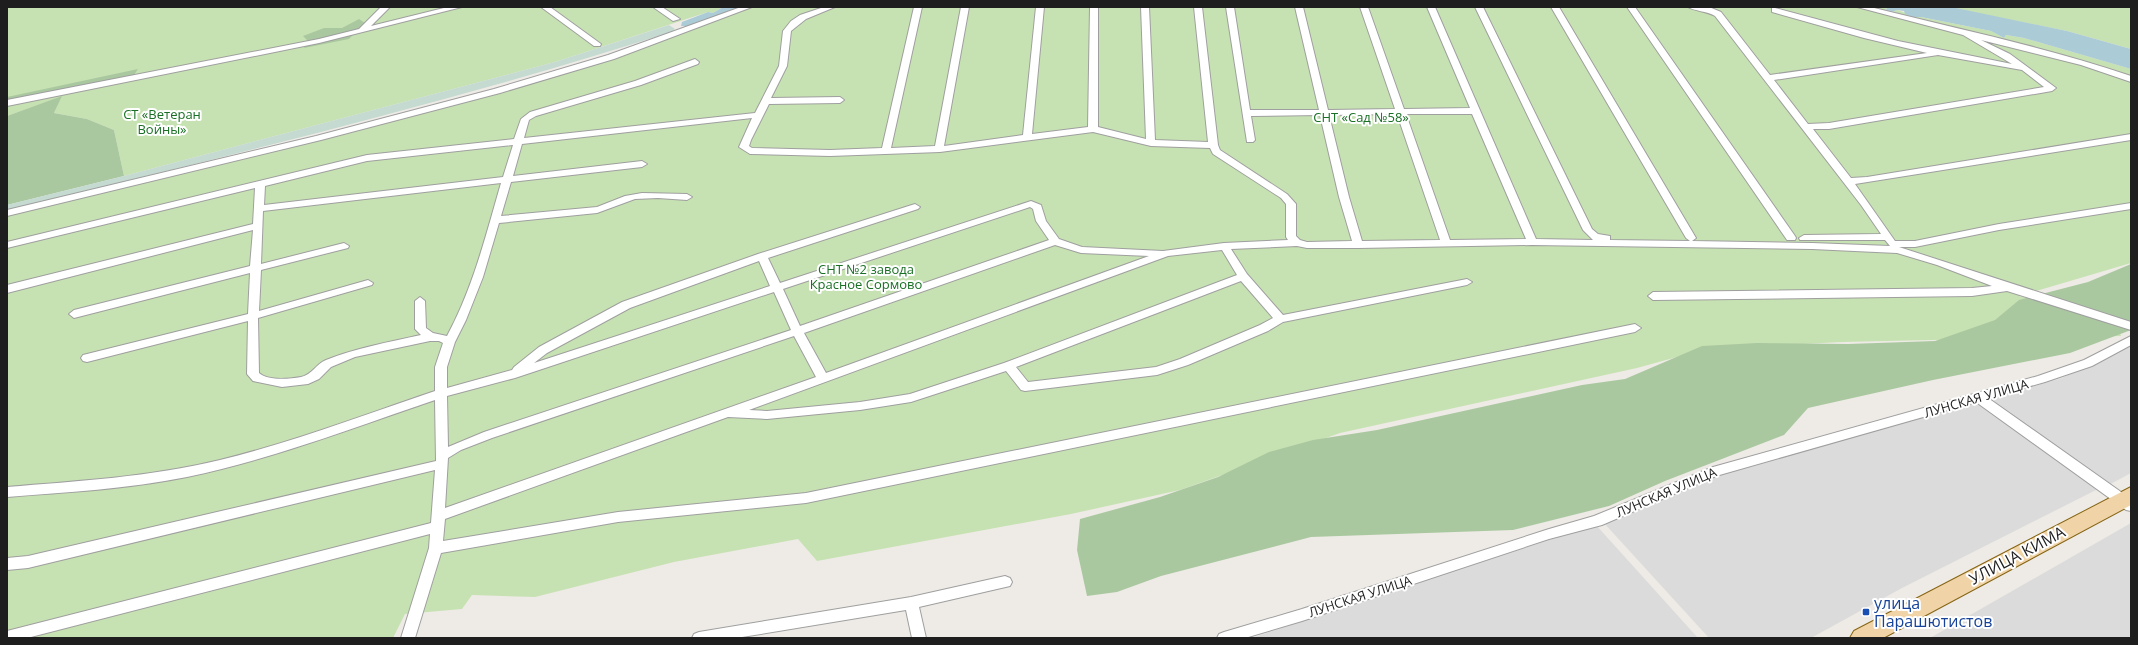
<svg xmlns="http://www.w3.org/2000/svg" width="2138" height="645" font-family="'Open Sans',sans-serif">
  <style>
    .residential { fill: #dcdbdb }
    .grass { fill: #c7e2b2 }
    .forest { fill: #aac8a0 }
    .wetland { fill: #c5dad1 }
    .water { fill: #abcbd6 }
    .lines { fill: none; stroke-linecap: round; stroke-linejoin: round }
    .minor-casing { stroke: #9f9f9f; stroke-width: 2 }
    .primary-casing { stroke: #866413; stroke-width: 2 }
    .minor { fill: #fff; fill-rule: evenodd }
    .primary { fill: #f0d4a8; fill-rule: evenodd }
    .transit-dot { fill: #1a4fb4; stroke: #fff; stroke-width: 1.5 }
    .labels { text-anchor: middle; stroke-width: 4; stroke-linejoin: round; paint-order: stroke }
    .park-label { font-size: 13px; fill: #196f24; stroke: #fff }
    .street-label { font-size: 13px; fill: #1e1e1e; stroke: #fff }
    .near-street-label { font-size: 16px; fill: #1e1e1e; stroke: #fff }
    .near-transit-label { font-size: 16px; fill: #164399; stroke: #fff; text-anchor: start }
  </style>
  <rect width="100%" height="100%" fill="#eeebe6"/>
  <path class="residential" d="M2131 346V473L2105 487 1987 400 2062 378Z
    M1978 401 2098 489 1902 588 1811 638H1709L1604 523 1715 476Z
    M2131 523V638H1930Z
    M1596 525 1698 638H1252L1368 598Z"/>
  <path class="grass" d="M7 7H723L713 13 708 12 555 62 124 176 114 130 87 119 54 113 61 97 7 116Z
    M751 7H1885L1887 8 1886 10 1892 12 1897 10C1906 12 1911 17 1921 17L1991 31 2004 38 2006 35 2024 38 2131 69V263L2019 296 2116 321 2121 336 1842 342 1706 349 1637 368 1340 433 1180 490 1071 514 817 561 798 539 674 562 535 597 472 595 462 609 405 614 393 638H7V215L566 73Z
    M1947 7H2131V49L2067 31Z"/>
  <path class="forest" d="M359 19 365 23 349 39 304 48 308 41 303 36 324 28H342Z
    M138 69 134 75 7 101V97Z
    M62 96 54 113 87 119 114 130 124 176 7 205V116Z
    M2131 264V330L2070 353 1933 380 1808 408 1784 435 1665 481 1609 506 1513 530 1311 537 1161 576 1117 592 1087 596 1077 550 1080 519 1160 497 1218 477 1269 452 1313 440 1377 430 1582 385 1625 379 1702 346 1757 343 1848 344 1935 341 1995 320 2019 300 2088 282Z"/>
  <path class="wetland" d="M669 25 675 29 671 32C453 102 229 155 7 211V205L124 176 555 62Z"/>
  <path class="water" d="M723 7H740L694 26H681L682 22 708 12 713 13Z
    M1885 7 1956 8 2067 31 2131 49V69L2024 38 2006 35 2004 38 1991 31 1921 17H1912L1905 14 1904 11 1897 10 1892 12 1886 10 1887 8Z"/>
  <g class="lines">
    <defs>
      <path id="minor" d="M381 7H390L371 26 448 7H462L319 43 7 106V100L319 39 359 29Z
        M541 7H550L601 44 600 46H594Z
        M653 7H662L680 19 673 21Z
        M741 7H752L614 59 500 93 321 140 7 216V210L316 136 494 89 608 55Z
        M824 7H835L806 19 791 31 787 66 771 98 840 97 844 100 840 103 769 104 751 140 749 146 752 148 830 150 882 148 914 7H922L891 148 935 146 961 7H969L944 146 1023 135 1036 7H1044L1032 134 1088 127 1090 7H1098V127L1146 139 1141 7H1149L1155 140 1208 142 1194 7H1202L1218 145 1220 150 1287 194 1296 204V236L1300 240 1307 242 1352 241 1339 197 1320 115 1251 116 1255 140 1253 142H1247L1226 7H1234L1250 110H1319L1295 7H1303L1328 110 1395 109 1360 7H1368L1404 109 1470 108 1427 7H1435L1536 239 1593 240 1583 230 1475 7H1483L1592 229 1598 234 1610 236V240L1690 241 1686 238 1551 7H1559L1696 238 1692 241 1812 243 1890 246 1885 240H1800L1799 238 1804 235 1881 234 1861 205 1715 16C1707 11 1694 11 1688 7H1709L1721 12 1770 75 1927 53 1864 38 1772 12V8H1775L1898 41 2012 64 1963 35 1857 7H1870C1958 29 2046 47 2131 76V82L2081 65 1981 40 2010 54 2056 88 2052 91 1829 129H1813L1851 178 1867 177 2131 134V140L1855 184 1895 241H1915L1999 224 2131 203V209L1999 230 1915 247H1899L2131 322V330L2007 291 1972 296 1653 300 1648 296 1653 292 1972 288 1992 286 1937 265 1897 253 1812 249 1532 245 1358 248H1307L1297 246 1231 249 1247 274 1283 315 1467 279 1472 282 1467 285 1283 322 1268 331 1188 365 1157 375 1025 391 1021 390 1006 371 911 402 860 410 767 419 728 417 445 519 443 541 618 512 806 493 1635 324 1641 328 1635 332 806 503 618 522 441 553 415 638H401L429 548 430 534 27 638H7V631L431 523 435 470 28 568 7 570V558L28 556 436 461 435 400C353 428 272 459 187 477 128 489 67 492 7 497V487C78 481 150 477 220 460 293 442 364 415 435 391V367L443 343 439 341H430L355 357 331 367 319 379 308 384 282 387 253 381 247 374 248 321 87 362 83 361 81 358 83 355 87 354 248 314 250 273 74 318 69 314 74 310 250 266 253 230 7 293V285L253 224 255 188 7 248V242L367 155 514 139 521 119 530 112 635 81 695 59 699 62 698 64 641 85 536 116 529 120 524 138 755 113 779 66 783 31 791 21 800 15ZM1938 55 2022 70 2044 87 1829 123 1808 124 1774 80ZM1397 114 1440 240 1362 241 1349 197 1329 115ZM1406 114H1472L1526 239 1450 240ZM752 118 739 147 750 154 830 156 940 152 1093 132 1151 146 1210 148 1213 154 1281 198 1286 204V237L1288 240 1224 243 1163 251 1082 247 1059 239 1046 221 1041 205 1031 201 780 283 768 258 918 209 920 207 915 204 758 254 622 302 539 347 514 367 512 370 447 388V367L455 342 466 320 483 277 499 223 597 213 635 199 658 198 687 200 692 197 687 194 642 193 625 196 597 207 501 216 511 182 642 167 647 164 642 161 513 176 522 144ZM513 145 503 177 264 205 265 186 367 161ZM501 183C486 235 473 288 447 336L433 333 426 328 425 301 420 297 415 301V329L421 335C389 342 356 348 326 360 316 364 312 375 301 377 289 379 268 381 259 373L258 318 372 285 373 283 368 280 259 311 261 270 348 248 349 246 344 243 261 264 263 211ZM1030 207 1033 209 1036 221 1049 240 800 326 783 289ZM1055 245 1081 253 1149 256 826 373 804 333ZM1222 250 1237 275 1004 363 910 394 860 402 767 411 749 410 1168 256ZM759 261 770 286 534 363 547 353 630 308ZM1241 281 1273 318 1260 325 1180 359 1156 367 1028 382 1016 367ZM774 292 791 330 484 432 448 447 447 396 515 378ZM794 336 816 377 445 508 448 458 461 450 492 438Z
        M1627 7H1635L1795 236 1796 238 1795 240H1787Z
        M2131 336V345L2092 366 2045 382 1988 398 2131 499V511L2126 510 1976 402 1716 476 1602 525 1549 539 1302 621 1245 638H1217L1219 634 1224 632 1302 609 1549 529 1594 516 1713 467 2038 376 2084 360Z
        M1005 576 1010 578 1012 582 1010 586 919 607 926 638H912L906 610 736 638H692L694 634 699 632 911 597Z"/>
      <path id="primary" d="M2131 487V505L1883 638H1850L1854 631Z"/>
    </defs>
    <use href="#minor" class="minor-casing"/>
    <use href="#primary" class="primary-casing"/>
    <use href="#minor" class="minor"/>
    <use href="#primary" class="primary"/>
  </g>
  <rect class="transit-dot" x="1862" y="608" width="8" height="8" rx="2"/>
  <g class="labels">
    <g class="park-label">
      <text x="162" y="119">СТ «Ветеран<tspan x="162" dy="15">Войны»</tspan></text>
      <text x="1361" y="122">СНТ «Сад №58»</text>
      <text x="866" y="274">СНТ №2 завода<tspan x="866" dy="15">Красное Сормово</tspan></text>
    </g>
    <g class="street-label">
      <text transform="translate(1976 398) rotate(-16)" y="5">ЛУНСКАЯ УЛИЦА</text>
      <text transform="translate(1666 492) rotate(-23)" y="5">ЛУНСКАЯ УЛИЦА</text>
      <text transform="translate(1360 596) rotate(-18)" y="5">ЛУНСКАЯ УЛИЦА</text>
    </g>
    <g class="near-street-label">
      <text transform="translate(2017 555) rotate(-28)" y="6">УЛИЦА КИМА</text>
    </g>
    <g class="near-transit-label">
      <text x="1874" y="609">улица<tspan x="1874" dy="18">Парашютистов</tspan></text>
    </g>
  </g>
  <rect width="2138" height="645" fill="none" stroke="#1e1e1e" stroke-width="16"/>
</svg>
